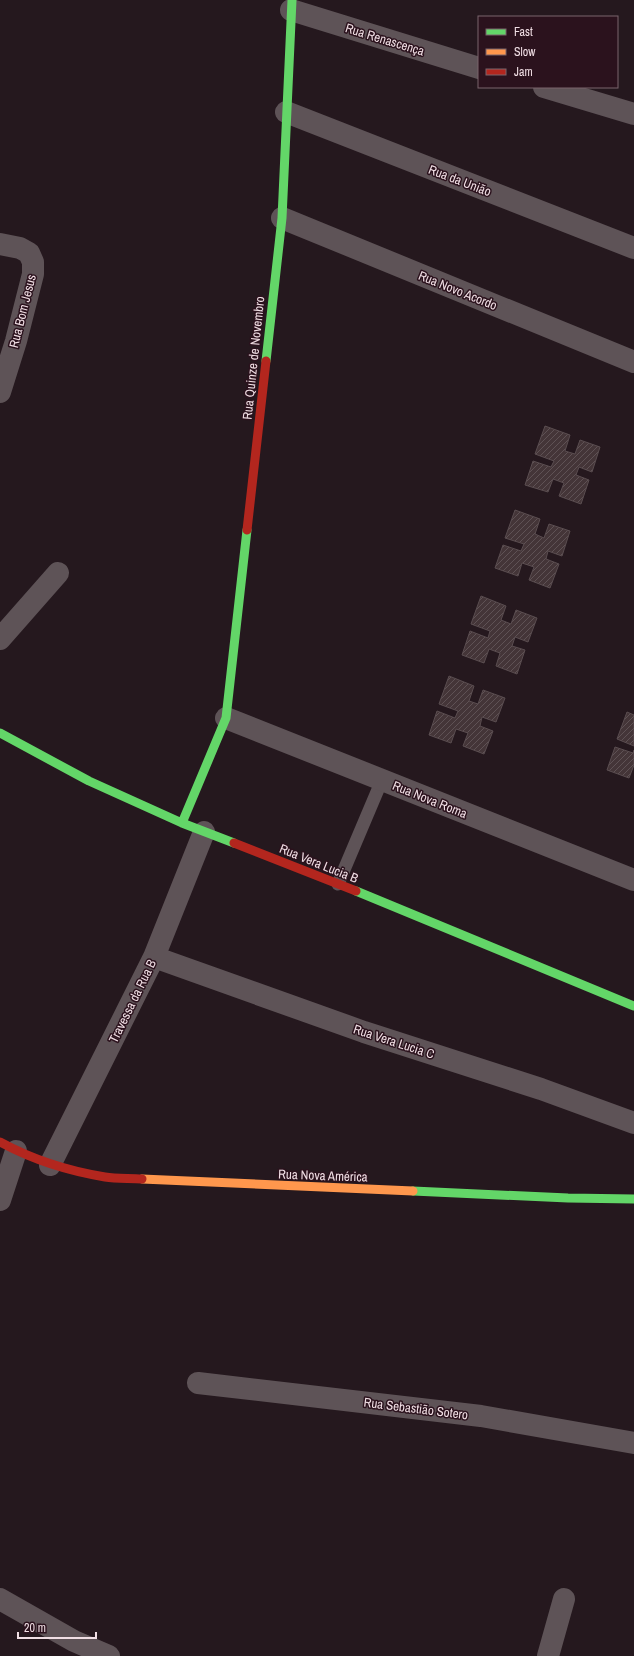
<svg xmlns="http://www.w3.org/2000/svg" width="634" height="1656" font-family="'Archivo Narrow',sans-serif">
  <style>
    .building { fill: url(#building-hatch); stroke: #5a4d50 }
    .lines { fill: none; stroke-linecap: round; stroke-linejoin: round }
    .lane { stroke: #5e5357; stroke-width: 13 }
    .street { stroke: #5e5357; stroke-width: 22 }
    .fast { stroke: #63d668; stroke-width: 9 }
    .slow { stroke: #ff974d; stroke-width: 9 }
    .jam { stroke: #b3261e; stroke-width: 9 }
    .labels { text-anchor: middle; stroke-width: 3; stroke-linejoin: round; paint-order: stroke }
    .street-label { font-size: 13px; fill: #f0dee4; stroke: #2b121d }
  </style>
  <defs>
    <pattern id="building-hatch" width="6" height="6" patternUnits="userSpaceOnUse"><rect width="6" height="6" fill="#443538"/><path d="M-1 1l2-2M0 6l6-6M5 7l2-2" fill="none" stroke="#5f5255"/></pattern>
  </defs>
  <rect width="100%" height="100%" fill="#25181e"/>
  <path class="building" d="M545 426 570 435 565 451 575 454 580 440 600 447 592 472 579 467 576 475 589 480 581 504 559 496 564 483 553 479 548 492 525 485 533 461 551 467 554 461 535 454Z
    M515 510 540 519 535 534 544 538 549 524 570 531 562 556 548 551 546 559 559 564 550 588 529 580 534 567 522 563 518 576 495 568 503 545 521 551 524 544 505 538Z
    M481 596 506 606 501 620 511 624 516 610 537 618 528 642 515 637 512 646 525 650 517 674 496 666 500 653 489 649 484 663 462 655 470 631 488 638 490 631 471 624Z
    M449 676 474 686 469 701 478 704 483 690 505 698 496 722 482 717 480 726 493 731 484 754 463 746 468 733 456 729 451 743 429 735 437 711 455 718 458 711 439 704Z
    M627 712 634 715V746L617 739Z
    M615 747 633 753 634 750V765L629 778 607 770Z"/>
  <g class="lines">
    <path class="lane" d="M338 884 382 780"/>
    <path class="street" d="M291 10 479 68
      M544 87 634 114
      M286 112 634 248
      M282 218 634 362
      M0 244 20 248 29 253 33 262V274L16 341 0 392
      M0 639 58 573
      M226 718 634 880
      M154 957 364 1032 541 1089 634 1123
      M50 1165 154 957 204 832
      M0 1200 16 1151
      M198 1383 481 1416 634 1443
      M0 1599 74 1641 109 1656
      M548 1656 564 1599"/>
    <path class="fast" d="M266 361 282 218 292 0
      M0 733 89 781 182 823 234 843
      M182 823 226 718 247 530
      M356 891 634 1006
      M413 1191 568 1198 634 1199"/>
    <path class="slow" d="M142 1179 413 1191"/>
    <path class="jam" d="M247 530 266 361
      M234 843 356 891
      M0 1142C33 1160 68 1171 105 1177 117 1179 130 1178 142 1179"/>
  </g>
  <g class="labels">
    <g class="street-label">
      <text transform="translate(385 39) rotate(17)" y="5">Rua Renascença</text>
      <text transform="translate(460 180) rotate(21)" y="5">Rua da União</text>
      <text transform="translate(458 290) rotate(22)" y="5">Rua Novo Acordo</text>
      <text transform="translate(22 311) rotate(-76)" y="5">Rua Bom Jesus</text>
      <text transform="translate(253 358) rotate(-84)" y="5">Rua Quinze de Novembro</text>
      <text transform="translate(430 799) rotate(22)" y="5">Rua Nova Roma</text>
      <text transform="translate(319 863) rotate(22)" y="5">Rua Vera Lucia B</text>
      <text transform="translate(132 1001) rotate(-64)" y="5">Travessa da Rua B</text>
      <text transform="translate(394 1041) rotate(18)" y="5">Rua Vera Lucia C</text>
      <text transform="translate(323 1175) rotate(2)" y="5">Rua Nova América</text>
      <text transform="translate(416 1408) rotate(7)" y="5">Rua Sebastião Sotero</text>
    </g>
  </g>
  <rect x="478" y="16" width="140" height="72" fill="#2b121d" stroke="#7a646d"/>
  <rect x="486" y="29" width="20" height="6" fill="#63d668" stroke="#7a646d"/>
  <text x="514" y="36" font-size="12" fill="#f0dee4">Fast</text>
  <rect x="486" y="49" width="20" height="6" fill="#ff974d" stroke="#7a646d"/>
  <text x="514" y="56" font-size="12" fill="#f0dee4">Slow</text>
  <rect x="486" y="69" width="20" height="6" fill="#b3261e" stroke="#7a646d"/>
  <text x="514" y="76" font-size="12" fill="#f0dee4">Jam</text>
  <path d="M18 1632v6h78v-6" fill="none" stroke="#f0dee4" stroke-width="2"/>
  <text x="24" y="1632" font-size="12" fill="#f0dee4" stroke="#2b121d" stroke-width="3" paint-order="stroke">20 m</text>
</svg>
